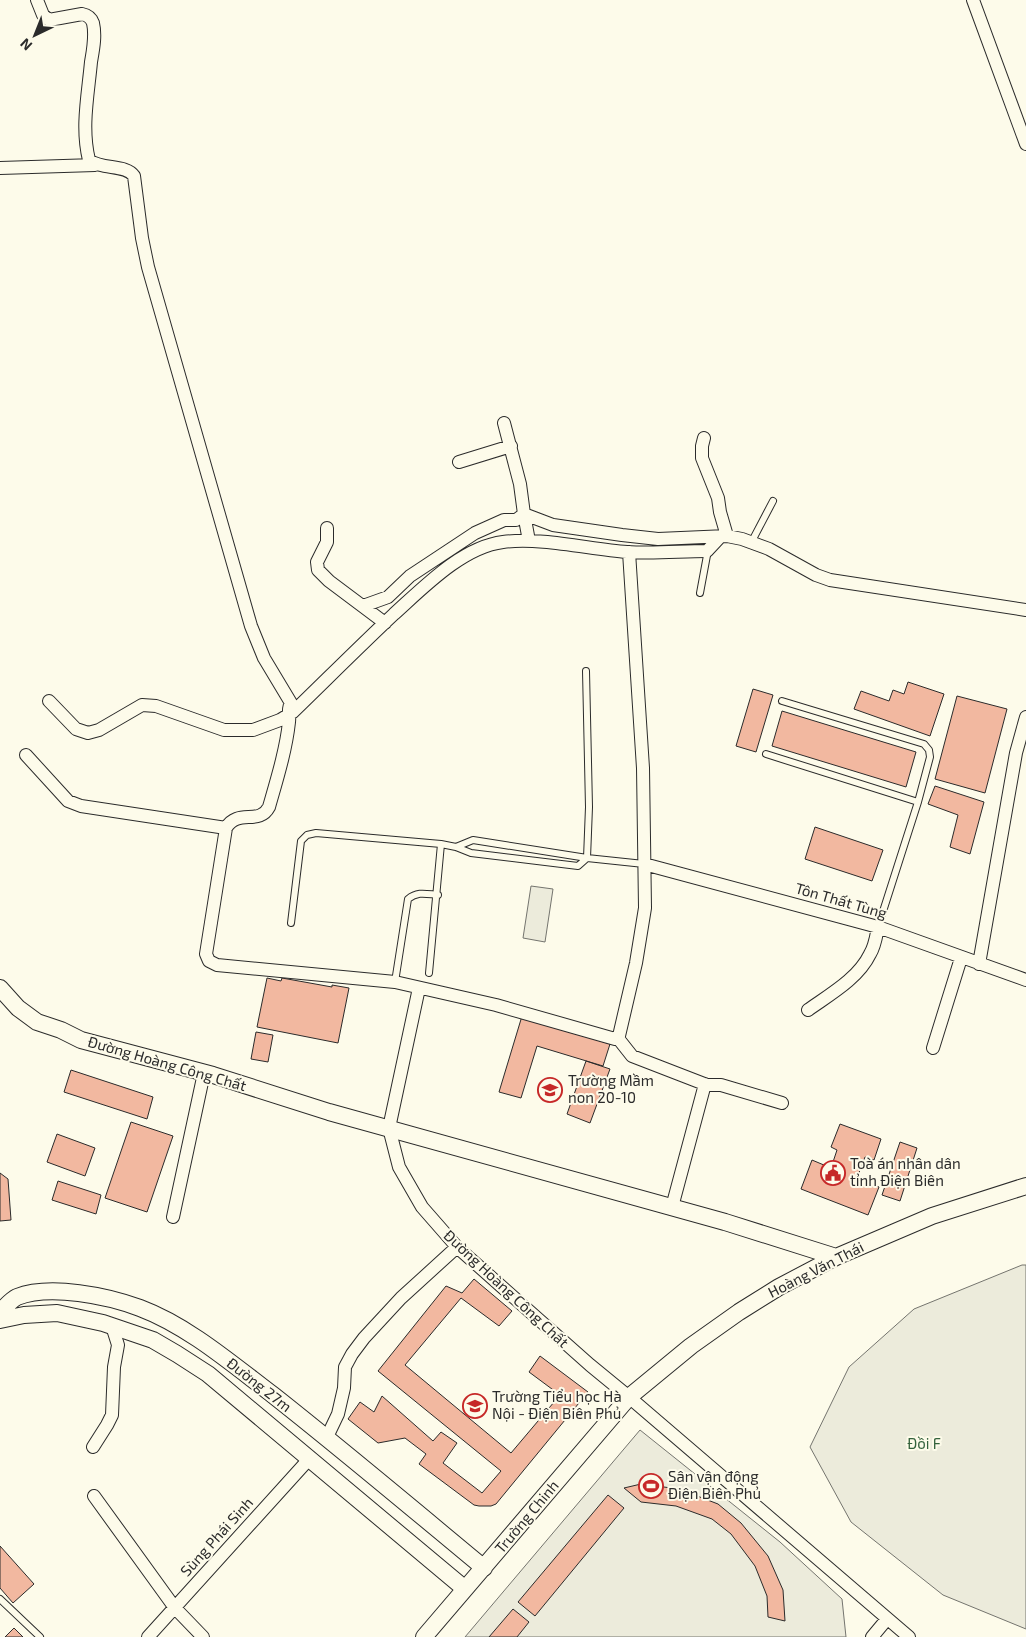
<svg xmlns="http://www.w3.org/2000/svg" width="1026" height="1637" font-family="'Exo 2',sans-serif">
  <style>
    .green { fill: #ecebdb; stroke: #74746e }
    .building { fill: #f2b8a0; stroke: #2b2b2b }
    .lines { fill: none; stroke-linecap: round; stroke-linejoin: round }
    .service-casing { stroke: #2b2b2b; stroke-width: 8 }
    .minor-casing { stroke: #2b2b2b; stroke-width: 14 }
    .tertiary-casing { stroke: #2b2b2b; stroke-width: 18 }
    .service { stroke: #fdfbea; stroke-width: 6 }
    .minor { stroke: #fdfbea; stroke-width: 12 }
    .tertiary { stroke: #fdfbea; stroke-width: 16 }
    .labels { text-anchor: middle; stroke-width: 4; stroke-linejoin: round; paint-order: stroke }
    .street-label { font-size: 15px; fill: #2b2b2b; stroke: #fdfbea }
    .poi-label { font-size: 15px; fill: #2b2b2b; stroke: #fdfbea; text-anchor: start }
    .park-label { font-size: 15px; fill: #34623c; stroke: #fdfbea }
  </style>
  <rect width="100%" height="100%" fill="#fdfbea"/>
  <path class="green" d="M531 886 553 889 545 942 523 938Z
    M1022 1265H1026V1629L943 1595 851 1522 810 1447 849 1367 914 1309Z
    M640 1430 780 1542 842 1599 846 1637H465Z"/>
  <path class="building" d="M908 682 944 694 930 736 854 709 861 691 889 701 893 690 904 694Z
    M753 689 773 695 756 752 736 746Z
    M957 696 1007 709 985 793 935 779Z
    M782 711 916 752 906 787 772 746Z
    M935 786 984 802 970 854 950 847 958 815 928 804Z
    M815 827 883 850 872 881 805 859Z
    M267 978 281 981 282 978 332 987V985L349 988 338 1043 257 1027Z
    M522 1016 610 1044 603 1066 537 1046 521 1098 499 1092Z
    M256 1032 273 1035 268 1062 251 1059Z
    M586 1061 610 1069 590 1123 567 1114Z
    M71 1070 153 1097 147 1119 64 1092Z
    M131 1122 173 1136 147 1212 105 1198Z
    M840 1124 881 1139 874 1160 865 1157 857 1178 879 1187 868 1215 801 1189 812 1160 831 1168 837 1150 831 1147Z
    M57 1134 95 1148 85 1176 47 1162Z
    M900 1142 917 1148 900 1201 882 1195Z
    M0 1173 8 1179 11 1220 0 1221Z
    M58 1181 101 1195 96 1214 52 1200Z
    M474 1279 512 1311 499 1326 461 1298 405 1365 511 1453 560 1395 529 1372 540 1356 588 1392 496 1504 491 1506H479L474 1505 419 1464 426 1454 405 1438 378 1443 348 1419 360 1402 374 1412 382 1396 433 1441 441 1432 457 1443 443 1463 482 1493 501 1471 378 1371 446 1286 462 1293Z
    M641 1484 679 1489 718 1504 741 1523 768 1556 783 1590 785 1621 768 1617 767 1596 755 1566 731 1534 712 1519 676 1506 641 1502 624 1488Z
    M608 1495 624 1508 535 1616 518 1602Z
    M0 1546 34 1584 13 1603 0 1588Z
    M513 1609 529 1622 517 1637H489Z
    M14 1628 23 1637H5Z"/>
  <g class="lines">
    <defs>
      <path id="service" d="M752 541 773 501
        M700 593 708 550
        M782 701 924 744 929 750 930 757 918 802 878 927
        M766 754 918 802
        M456 847 473 840 587 858 644 864
        M291 923 301 841 307 835 316 833 441 844 456 847 471 853 578 866 587 858 589 807 586 671
        M429 973 441 844
        M395 982 408 899C418 891 426 894 438 895
        M0 1599 40 1637"/>
      <path id="minor" d="M37 0 43 15 49 20 82 14C87 15 91 17 93 23 96 36 93 50 91 62 88 95 81 128 89 160 102 170 126 164 134 176L142 238 148 267 251 626 264 658 291 703C287 708 290 715 289 722 286 750 277 779 269 807 259 826 238 808 226 828L206 954 209 961 217 965 395 982 496 1005 615 1039 619 1036 636 963 645 908 643 768 629 552
        M973 0 1026 144
        M0 168 95 165
        M504 423 520 484 524 514 529 541
        M704 438 702 446V458L718 498 720 512 727 536
        M459 462 511 446
        M327 528V542L317 562 318 570 329 581 385 623
        M363 606 388 597 410 576 475 533 504 520H516L524 514 553 525 622 535 658 539 727 536 742 539 769 549 816 575 830 580 1026 610
        M49 701 76 729 88 733 99 730 142 705 156 706 224 730H253L280 720 293 712C327 679 360 646 394 614 423 588 462 547 503 542 540 537 589 549 627 552 654 554 681 551 707 551L721 536
        M26 755 68 801 81 806 226 828
        M644 864 878 927 1026 980
        M979 964 1016 753 1026 717
        M419 988 389 1128 399 1167 422 1207 457 1247 590 1365 629 1397 909 1637
        M808 1010C829 995 858 979 870 954 875 946 876 937 878 927
        M617 1037 632 1056 707 1085H721L782 1103
        M933 1048 961 958
        M672 1207 705 1084
        M173 1217 204 1073
        M327 1437 338 1414 344 1388 345 1367 352 1354 364 1338 401 1298 457 1247
        M93 1447 107 1425 112 1415 114 1367 118 1345 112 1326
        M94 1496 175 1608 203 1637
        M148 1637 310 1458
        M872 1637 887 1619"/>
      <path id="tertiary" d="M0 988 18 1008 37 1022 61 1030 81 1040 213 1075 329 1112 725 1222 836 1257
        M0 1312C5 1307 11 1300 17 1297 50 1284 108 1296 140 1308 188 1326 232 1364 273 1395 344 1451 414 1510 484 1568
        M0 1320 24 1315 57 1313 103 1323 153 1340 177 1354 208 1374 465 1589
        M424 1637 629 1397 691 1346 739 1312 779 1287 836 1257 932 1216 1026 1186"/>
    </defs>
    <use href="#service" class="service-casing"/>
    <use href="#minor" class="minor-casing"/>
    <use href="#tertiary" class="tertiary-casing"/>
    <use href="#service" class="service"/>
    <use href="#minor" class="minor"/>
    <use href="#tertiary" class="tertiary"/>
  </g>
  <defs>
    <symbol id="school-ring" viewBox="-11 -11 22 22"><circle r="9.5" fill="#fdfbea" stroke="#c62828" stroke-width="1.5"/><path d="M0-5L7-2L0 1L-7-2ZM-4 1L0 2.5L4 1V4Q0 6-4 4Z" fill="#c62828"/></symbol>
    <symbol id="civic-ring" viewBox="-11 -11 22 22"><circle r="9.5" fill="#fdfbea" stroke="#c62828" stroke-width="1.5"/><path d="M-.6-6.5H3V-4.5H.6V-3L4-1V1h2V6H-6V1h2V-1L-.6-3ZM-1.2 2.5V6h2.4V2.5Z" fill="#c62828"/></symbol>
    <symbol id="stadium-ring" viewBox="-11 -11 22 22"><circle r="9.5" fill="#fdfbea" stroke="#c62828" stroke-width="1.5"/><path d="M0-5a6.5 5 0 1 0 0 10a6.5 5 0 1 0 0-10ZM-3.5-1.8h7v3.6h-7Z" fill="#c62828"/></symbol>
  </defs>
  <g fill-rule="evenodd">
    <use href="#school-ring" x="536" y="1076" width="28" height="28"/>
    <use href="#civic-ring" x="819" y="1159" width="28" height="28"/>
    <use href="#school-ring" x="461" y="1392" width="28" height="28"/>
    <use href="#stadium-ring" x="637" y="1472" width="28" height="28"/>
  </g>
  <g class="labels">
    <g class="street-label">
      <text transform="translate(841 901) rotate(16)" y="5">Tôn Thất Tùng</text>
      <text transform="translate(167 1064) rotate(16)" y="5">Đường Hoàng Công Chất</text>
      <text transform="translate(816 1270) rotate(-27)" y="5">Hoàng Văn Thái</text>
      <text transform="translate(506 1289) rotate(43)" y="5">Đường Hoàng Công Chất</text>
      <text transform="translate(259 1385) rotate(38)" y="5">Đường 27m</text>
      <text transform="translate(527 1517) rotate(-50)" y="5">Trường Chinh</text>
      <text transform="translate(217 1537) rotate(-48)" y="5">Sùng Phái Sinh</text>
    </g>
    <g class="poi-label">
      <text x="568" y="1086">Trường Mầm<tspan x="568" dy="17">non 20-10</tspan></text>
      <text x="850" y="1169">Toà án nhân dân<tspan x="850" dy="17">tỉnh Điện Biên</tspan></text>
      <text x="492" y="1402">Trường Tiểu học Hà<tspan x="492" dy="17">Nội - Điện Biên Phủ</tspan></text>
      <text x="668" y="1482">Sân vận động<tspan x="668" dy="17">Điện Biên Phủ</tspan></text>
    </g>
    <g class="park-label">
      <text x="924" y="1449">Đồi F</text>
    </g>
  </g>
  <g transform="translate(35 35) rotate(223)" stroke="#fdfbea" stroke-width="4" paint-order="stroke">
  <path d="M0-4L9 19L0 12L-9 19Z" fill="#2b2b2b"/>
  <text y="-8" font-size="14" font-weight="bold" text-anchor="middle" fill="#2b2b2b">N</text>
  </g>
</svg>
